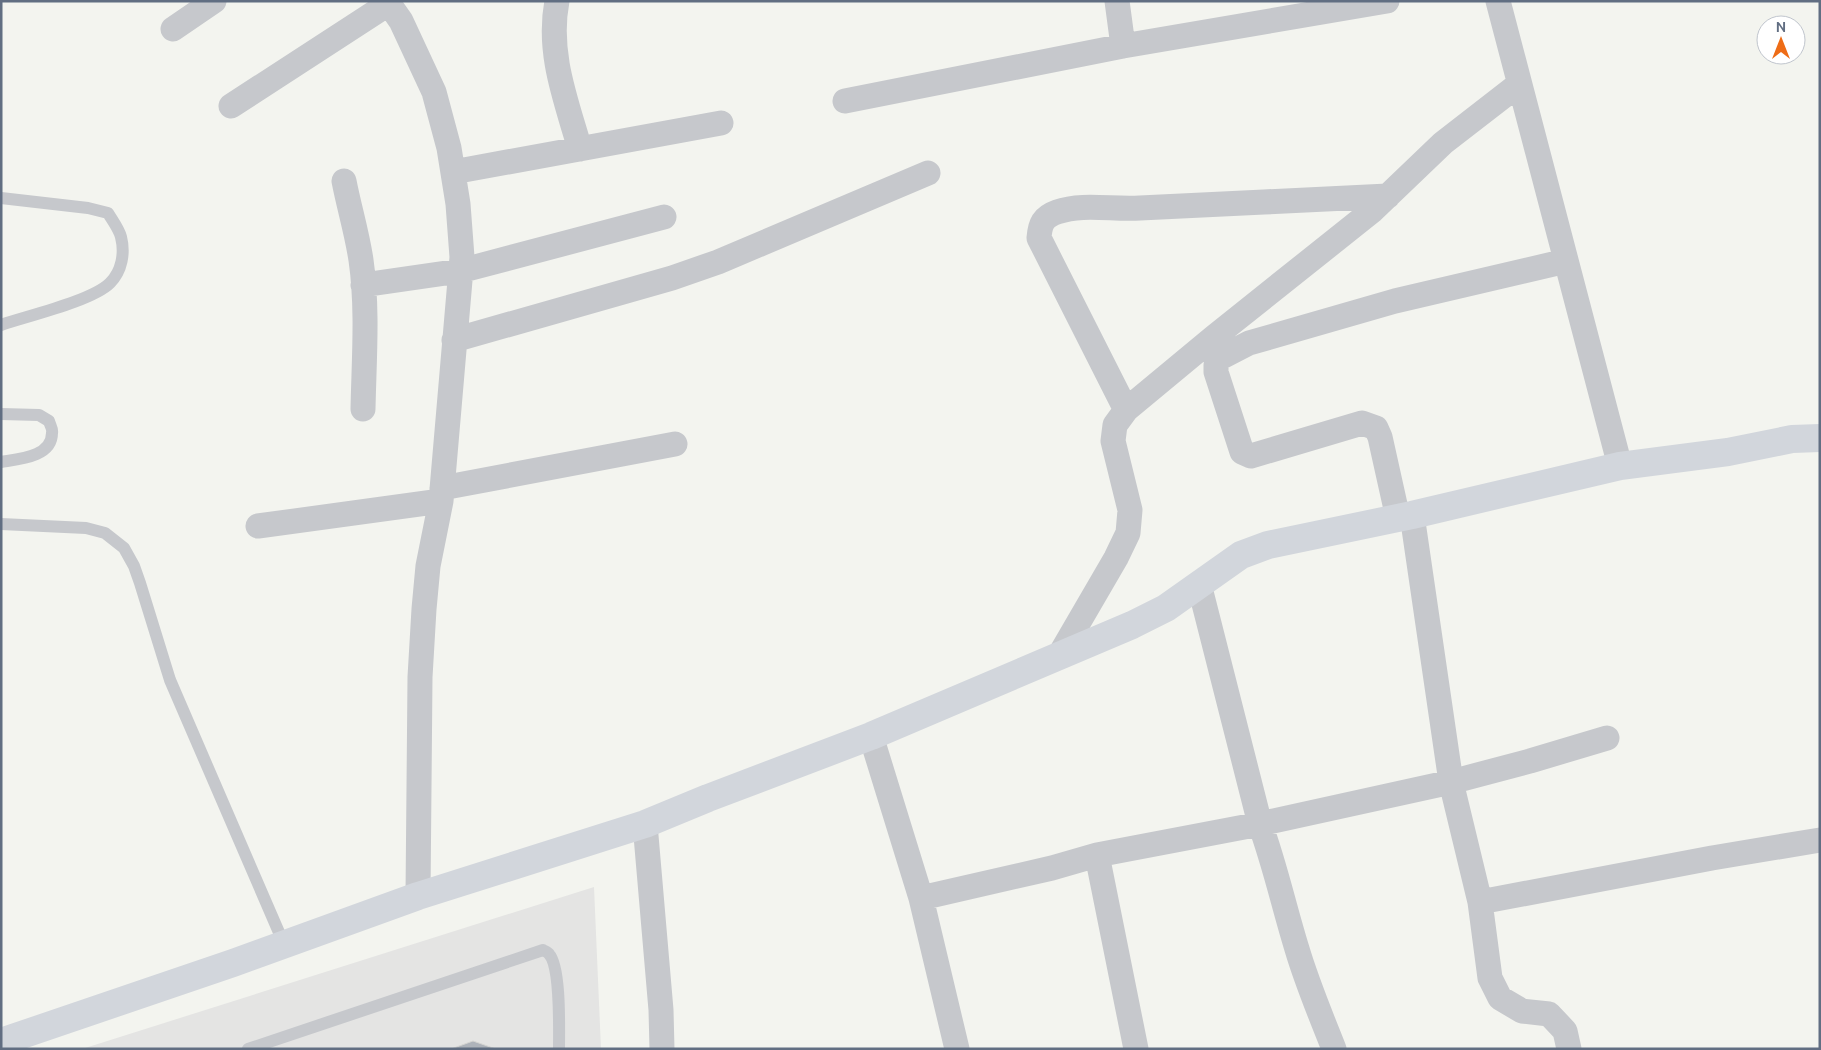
<svg xmlns="http://www.w3.org/2000/svg" width="1821" height="1050" font-family="Ubuntu,sans-serif">
  <style>
    .built { fill: #e4e4e3 }
    .building { fill: #aeb3ba; stroke: #d5d5d2 }
    .lines { fill: none; stroke-linecap: round; stroke-linejoin: round }
    .service { stroke: #c6c8cc; stroke-width: 12 }
    .minor { stroke: #c6c8cc; stroke-width: 25 }
    .secondary { stroke: #d2d6dc; stroke-width: 28 }
  </style>
  <rect width="100%" height="100%" fill="#f3f4ef"/>
  <path class="built" d="M594 887 601 1049H82Z"/>
  <path class="building" d="M473 1041 496 1049H451Z"/>
  <g class="lines">
    <path class="service" d="M1 198 88 208 108 213C112 220 119 229 121 237 125 253 122 271 110 283 92 301 27 316 1 325
      M1 414 39 415 49 421C50 425 53 429 52 433 52 457 19 459 1 462
      M1 524 86 528 105 533 124 548 134 566 140 583 170 680 284 944
      M248 1049 543 950C544 951 548 952 549 954 561 967 559 1030 559 1049"/>
    <path class="minor" d="M387 1 401 21 434 92 449 148 458 204 462 257 441 501 428 566 424 609 420 677 418 896
      M557 1C547 53 566 100 580 149
      M1117 1 1123 46
      M1498 1 1620 466
      M173 29 214 1
      M845 101 1123 46 1387 1
      M231 106 388 4
      M453 172 721 123
      M344 181C349 207 357 233 361 260 368 309 364 360 363 409
      M363 285 460 271 664 217
      M454 340 672 278 718 262 928 173
      M1126 410 1039 238C1040 224 1043 217 1057 212 1083 203 1113 210 1140 208 1223 204 1305 200 1388 196
      M442 488 675 444
      M1412 515 1451 782 1480 902 1490 978 1500 998 1522 1011 1549 1014 1565 1031 1569 1049
      M1398 518 1380 437 1376 428 1362 423 1251 456 1242 452 1216 372V365L1220 358 1249 343 1395 301 1566 261
      M258 526 441 501
      M1199 584 1260 824C1275 865 1284 907 1297 949 1307 983 1321 1016 1334 1049
      M1059 656 1116 558 1128 533 1130 510 1113 441 1115 425 1126 410 1214 337 1372 211 1443 143 1519 84
      M871 736 921 898 957 1049
      M645 824 661 1010 662 1049
      M1097 855 1136 1049
      M921 898 1052 868 1097 855 1260 824 1451 782 1530 761 1607 738
      M1480 902 1712 858 1820 840"/>
    <path class="secondary" d="M1 1042 233 963 418 896 645 824 708 798 871 736 1132 625 1166 608 1241 555 1268 545 1412 515 1620 466 1728 452 1792 439 1820 438"/>
  </g>
  <rect width="1821" height="1050" fill="none" stroke="#616e82" stroke-width="5"/>
  <g transform="translate(1781 40)"><circle r="24" fill="#ffffff" stroke="#c0c5cd"/>
  <path d="M0-4L9 19L0 12L-9 19Z" fill="#ee6c16"/>
  <text y="-8" font-size="14" font-weight="bold" text-anchor="middle" fill="#616e82">N</text>
  </g>
</svg>
